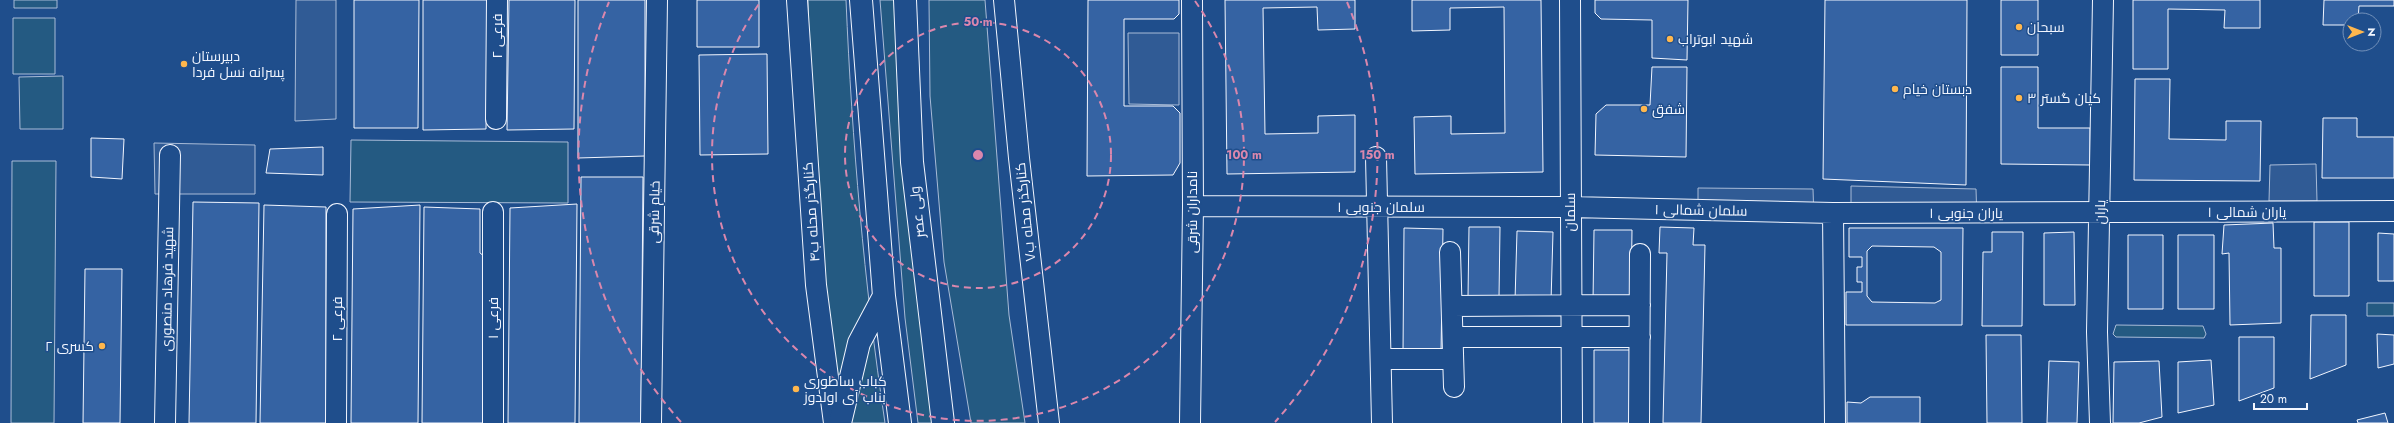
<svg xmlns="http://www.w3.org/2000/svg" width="2394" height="423" font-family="Jost,Cairo,sans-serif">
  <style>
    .green { fill: #245a82; stroke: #a8bbd7 }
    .parking { fill: #305b95; stroke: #a8bbd7 }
    .building { fill: #3563a3; stroke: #f2f6ff; fill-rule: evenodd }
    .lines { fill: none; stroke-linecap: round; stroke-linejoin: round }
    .minor-casing { stroke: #f2f6ff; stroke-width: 22 }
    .major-casing { stroke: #f2f6ff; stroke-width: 24 }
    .minor { stroke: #1f4e8c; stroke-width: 20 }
    .major { stroke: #1f4e8c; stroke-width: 22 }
    .ring { fill: none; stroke: #da87ad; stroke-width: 2; stroke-dasharray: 7 5 }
    .poi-dot { fill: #ffb74d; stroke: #1f4e8c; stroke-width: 1.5 }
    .labels { text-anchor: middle; stroke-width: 3; stroke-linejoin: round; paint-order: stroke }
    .poi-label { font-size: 14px; fill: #f2f6ff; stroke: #1f4e8c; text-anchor: start }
    .street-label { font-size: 14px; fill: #f2f6ff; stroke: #1f4e8c }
    .centre { fill: #da87ad; stroke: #1f4e8c; stroke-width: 2 }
    .ring-label { font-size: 12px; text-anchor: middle; font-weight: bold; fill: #da87ad; stroke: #1f4e8c; stroke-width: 3; stroke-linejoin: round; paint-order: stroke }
  </style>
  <rect width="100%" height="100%" fill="#1f4e8c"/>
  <path class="green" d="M14 0H57V8H14Z
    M808 0H846C852 142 864 282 885 423H844L828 320 809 53Z
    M880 0H895L907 195 932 423H918L905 318Z
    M929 0H985L1009 315 1025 423H971L944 262 930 96Z
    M13 18H55V74H13Z
    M63 76V129H20L19 77Z
    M351 140 568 142V203L350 202Z
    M12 161H56L54 423H11Z
    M2367 303H2394V316H2367Z
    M2116 325 2203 326 2206 334 2204 338 2116 337 2113 334Z"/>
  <path class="parking" d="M296 0H336V119L295 121Z
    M1128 33H1179V105L1129 104Z
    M154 143 255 145V194H155Z
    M2316 164 2317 201H2269L2270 165Z
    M1851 186 1976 189 1977 221H1851Z
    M1698 188 1813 189 1814 220 1698 219Z"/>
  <path class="building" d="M354 0H419L418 128H354Z
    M423 0H488L486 129 423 130Z
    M509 0H575L574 129 507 130Z
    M578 0H645V156L578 158Z
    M697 0H759V47H697Z
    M1088 0H1179V14L1174 19H1124V106H1173L1180 113V163L1173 175 1087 176Z
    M1225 0H1355V29L1318 30 1317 7 1263 8 1265 134 1318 133V116L1355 115V172L1227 174Z
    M1412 0H1541L1543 172 1415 174 1414 117 1451 116V134L1505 133 1504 7 1450 8V30L1412 31Z
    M1595 0H1688L1687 60 1652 58V20L1601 19 1595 13Z
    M1825 0H1967L1966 185 1823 179Z
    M2001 0H2038V55H2001Z
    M2133 0H2260V28H2224L2225 10 2168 9V69H2133Z
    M2324 0H2394V6H2359L2358 20H2350V25H2323Z
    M767 54 768 154 700 155 699 55Z
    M1652 67H1687L1686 157 1595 155 1596 114 1606 105H1650Z
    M2001 67H2038V128H2090V165L2001 164Z
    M2135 79H2170L2169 139 2226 140V121H2261L2260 181 2134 180Z
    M2323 118H2357V137H2394V178H2322Z
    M91 138 124 139 122 179 91 177Z
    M323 147V175L266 173 270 149Z
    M581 177H643L641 423H579Z
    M193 202 259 203 256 423H189Z
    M577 204 575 423H508L510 208Z
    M264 205 326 207V423H260Z
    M420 205 418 423H351L353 209Z
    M424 207 480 209V253L484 256V423H422Z
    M2314 222H2349V296H2314Z
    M2273 223 2274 248H2281V323L2230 325 2229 253 2222 254 2224 225Z
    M1469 227H1500L1499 298 1468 297Z
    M1660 227 1694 228 1693 245H1705L1701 423H1663L1667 253H1659Z
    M1404 228 1443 229 1441 353 1403 352Z
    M1849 228H1963L1962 325H1846V292H1862V282H1857V267H1862V257H1849ZM1872 246 1934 247 1941 252V300L1935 303 1872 302 1867 296V251Z
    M1594 230H1632L1631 302H1593Z
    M1517 231 1553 232 1551 302 1515 301Z
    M1992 232H2023L2022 326H1982L1983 252H1992Z
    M2074 232 2075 305H2044V233Z
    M2378 233 2394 234V281H2378Z
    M2128 235H2163V309H2128Z
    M2178 235H2214V309H2178Z
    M85 269H122L120 423H83Z
    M2311 315H2346V365L2310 379Z
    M2377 334 2394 335V364L2378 368Z
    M1986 335H2021L2022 423H1987Z
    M2239 337H2274V388L2239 401Z
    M1594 350H1634L1633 423H1594Z
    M2211 360 2214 405 2178 413V362Z
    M2049 361 2079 362 2077 423H2047Z
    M2159 361 2162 417 2139 423H2113L2114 362Z
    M1870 397H1920V423H1847V402L1861 403Z
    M2385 413 2388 423H2358L2357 420Z"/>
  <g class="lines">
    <defs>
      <path id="minor" d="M797 0 816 285 834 423
        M1004 0 1019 158 1049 423
        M1570 0 1572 423
        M496 119 497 0
        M1376 157 1382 423
        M1193 206 1570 207 1833 213 2394 211
        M493 212V423
        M1833 213 1835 423
        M1450 252 1454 387
        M1452 306 1640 305
        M1453 337H1640
        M1382 359H1453
        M165 423 170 155
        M336 423 337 214
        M651 423 657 0
        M1190 423 1193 206 1192 0
        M1639 423 1640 254
        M2100 423 2097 332 2103 0"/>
      <path id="major" d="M861 0 884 296 900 423
        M905 0 912 162 943 423
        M840 423 859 343 884 296"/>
    </defs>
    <use href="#minor" class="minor-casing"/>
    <use href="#major" class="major-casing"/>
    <use href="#minor" class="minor"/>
    <use href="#major" class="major"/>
  </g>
  <g class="ring">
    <circle cx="978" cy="155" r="133"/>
    <path d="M1195 1A266 266 0 1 1 761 1"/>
    <path d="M681 422A399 399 0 0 1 609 2M1347 2A399 399 0 0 1 1275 422"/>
  </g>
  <g class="poi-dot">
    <circle cx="2019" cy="27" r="4"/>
    <circle cx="1670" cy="39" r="4"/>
    <circle cx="184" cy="64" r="4"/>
    <circle cx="1895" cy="89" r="4"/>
    <circle cx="2019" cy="98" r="4"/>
    <circle cx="1644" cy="109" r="4"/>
    <circle cx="102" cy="346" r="4"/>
    <circle cx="796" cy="389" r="4"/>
  </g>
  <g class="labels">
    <g class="poi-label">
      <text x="2027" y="32">سبحان</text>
      <text x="1678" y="44">شهید ابوتراب</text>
      <text x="192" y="61">دبیرستان<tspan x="192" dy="16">پسرانه نسل فردا</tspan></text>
      <text x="1903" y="94">دبستان خیام</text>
      <text x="2027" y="103">کیان گستر ۳</text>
      <text x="1652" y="114">شفق</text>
      <text x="94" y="351" text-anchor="end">کسری ۲</text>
      <text x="804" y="386">کباب ساطوری<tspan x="804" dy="16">بناب آی اولدوز</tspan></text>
    </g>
    <g class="street-label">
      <text transform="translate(497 36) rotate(-90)" y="5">فرعی ۲</text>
      <text x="1381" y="212">سلمان جنوبی ۱</text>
      <text transform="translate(1701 210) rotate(1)" y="5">سلمان شمالی ۱</text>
      <text transform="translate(654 212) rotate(-89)" y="5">خیام شرقی</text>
      <text transform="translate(811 212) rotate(-94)" y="5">کنارگذر محله ب۴</text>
      <text transform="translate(917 212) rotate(-96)" y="5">ولی عصر</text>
      <text transform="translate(1025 212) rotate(-96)" y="5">کنارگذر محله ب۷</text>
      <text transform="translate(1192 212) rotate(-90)" y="5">نامداران شرقی</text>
      <text transform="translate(1570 212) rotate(-90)" y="5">سلمان</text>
      <text transform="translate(2100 212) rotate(-89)" y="5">یاران</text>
      <text x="2247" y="217">یاران شمالی ۱</text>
      <text x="1966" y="218">یاران جنوبی ۱</text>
      <text transform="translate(167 289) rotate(-89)" y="5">شهید فرهاد منصوری</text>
      <text transform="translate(493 318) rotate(-90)" y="5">فرعی ۱</text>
      <text transform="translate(337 319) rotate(-90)" y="5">فرعی ۲</text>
    </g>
  </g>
  <circle cx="978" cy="155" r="6" class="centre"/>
  <g class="ring-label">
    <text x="978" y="26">50 m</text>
    <text x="1244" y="159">100 m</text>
    <text x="1377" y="159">150 m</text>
  </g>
  <g transform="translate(2362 32) rotate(90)"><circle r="19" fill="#1f4e8c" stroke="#7391ba"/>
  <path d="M0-3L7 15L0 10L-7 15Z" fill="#ffb74d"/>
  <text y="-6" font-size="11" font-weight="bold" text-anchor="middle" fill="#f2f6ff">N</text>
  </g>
  <path d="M2254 403v6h53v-6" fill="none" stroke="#f2f6ff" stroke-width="2"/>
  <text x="2260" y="403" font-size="12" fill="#f2f6ff" stroke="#1f4e8c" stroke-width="3" paint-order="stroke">20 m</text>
</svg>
